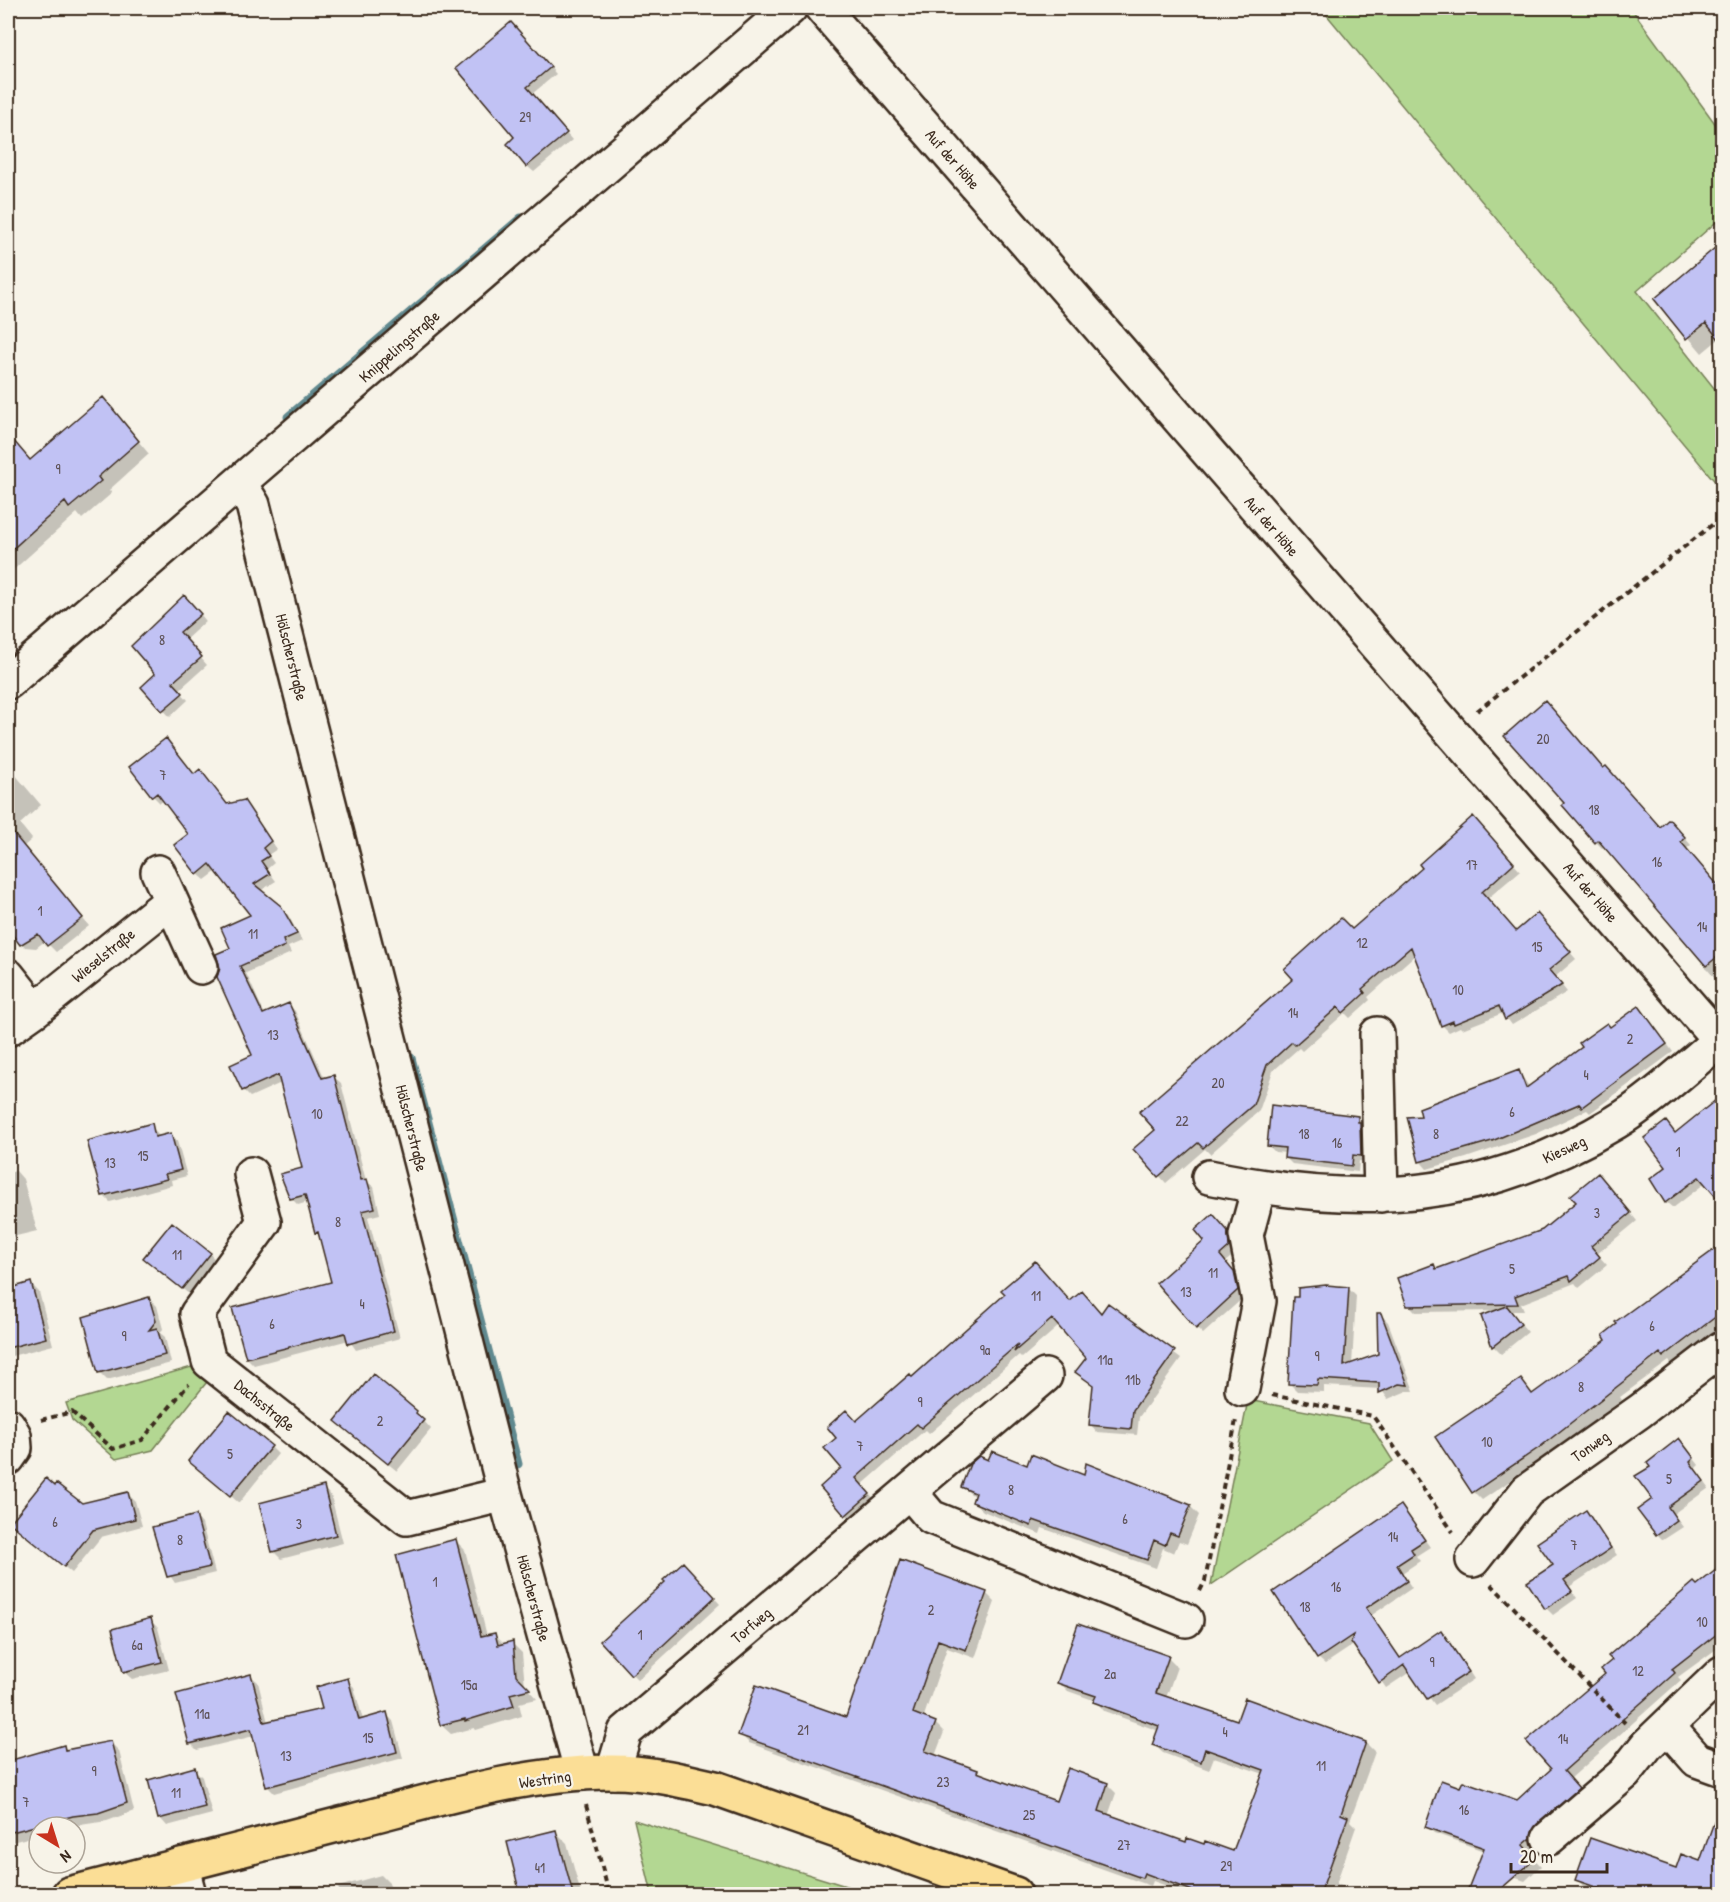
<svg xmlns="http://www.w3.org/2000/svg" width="1730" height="1902" font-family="'Patrick Hand',sans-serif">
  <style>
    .green { fill: #b3d792; stroke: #778058; stroke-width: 1.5 }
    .shadow { fill: #0003 }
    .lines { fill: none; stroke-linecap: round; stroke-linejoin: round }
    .stream { stroke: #61898f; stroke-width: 9 }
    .building { fill: #c1c2f4; stroke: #3b2a1e; stroke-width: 1.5 }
    .minor-casing { stroke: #3b2a1e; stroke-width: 38 }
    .major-casing { stroke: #3b2a1e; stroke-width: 38 }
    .path { stroke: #3b2a1e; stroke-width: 4; stroke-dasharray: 6 4.5; stroke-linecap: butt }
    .minor { stroke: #f7f3e8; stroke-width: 33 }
    .major { stroke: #fbde96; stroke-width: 33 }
    .labels { text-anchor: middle; stroke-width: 4.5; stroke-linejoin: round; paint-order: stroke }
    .number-label { font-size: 14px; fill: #5c5054 }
    .street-label { font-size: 16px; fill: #3b2a1e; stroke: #f7f3e8 }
  </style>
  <rect width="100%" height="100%" fill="#f7f3e8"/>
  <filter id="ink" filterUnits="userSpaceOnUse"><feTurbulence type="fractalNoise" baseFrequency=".0167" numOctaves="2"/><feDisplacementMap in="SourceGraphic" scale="12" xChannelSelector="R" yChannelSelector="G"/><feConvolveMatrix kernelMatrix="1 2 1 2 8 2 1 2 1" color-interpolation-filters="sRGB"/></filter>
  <g filter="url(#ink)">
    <path class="green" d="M1321 8H1631L1722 133V217L1637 291 1722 398V490Z
      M195 1366 210 1378 153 1450 116 1459 72 1420 66 1403Z
      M1248 1400 1369 1423 1393 1461 1211 1585Z
      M634 1820 862 1891 860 1894H652Z"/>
    <path class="shadow" d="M518 30 556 74 532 94 572 140 534 172 527 166 516 137Z
      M1722 242V341L1720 338 1702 353 1656 299Z
      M103 399 149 454 109 490 112 493 82 519 77 513 11 572 8 568V437L31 461Z
      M191 603 206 621 185 640 207 665 179 690 188 700 170 717 143 687 158 674Z
      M1506 736 1604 770 1661 829 1676 828 1691 845 1686 849 1722 891V987L1605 846 1602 848 1596 842Z
      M166 740 195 775 207 778 228 806 243 801 277 849 268 855 274 863 267 869 276 881 260 891 288 915 302 941 288 947 291 953 246 973 265 1015 288 1004 295 1011 325 1079 334 1077 341 1083 366 1181 374 1187 380 1214 368 1217 400 1338 356 1350 349 1340 254 1365 247 1358 234 1309 333 1283 308 1202 298 1205 291 1198 303 1169 281 1083 250 1097 243 1090 254 1055 232 948 252 916 217 871 205 880 198 874 190 835 164 800 160 803 153 796 131 767Z
      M8 766 41 805 20 824 32 839 23 847 89 926 56 952 45 941 36 948 25 947 8 926V921L11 918 8 913Z
      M1480 825 1520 871 1487 899 1517 933 1544 922 1576 959 1555 977 1567 992 1512 1025 1503 1013 1462 1029 1460 1027 1449 1032 1442 1025 1415 955 1368 997 1370 1000 1350 1018 1345 1013 1302 1051 1299 1048 1273 1071 1259 1111 1210 1154 1205 1149 1166 1183 1135 1149 1352 931Z
      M1646 1015 1673 1052 1590 1113 1587 1110 1536 1134 1466 1158 1427 1169 1420 1161 1423 1118 1519 1072 1530 1088 1610 1029Z
      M1720 1111 1722 1114V1147L1711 1156 1722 1170 1673 1208 1666 1202 1676 1134Z
      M1357 1117 1364 1124 1367 1162 1359 1161 1358 1172 1292 1164 1286 1158V1153L1275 1152 1268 1145Z
      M151 1125 160 1138 171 1135 177 1141 187 1176 171 1180 172 1185 110 1202 103 1195Z
      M16 1171 23 1179 37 1231 8 1238V1173Z
      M1605 1182 1637 1221 1597 1254 1607 1265 1579 1288 1575 1283 1521 1304 1524 1311H1510L1528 1332 1501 1354 1493 1346 1482 1317 1496 1311 1416 1312 1409 1305 1434 1266 1438 1270 1543 1231Z
      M1219 1222 1234 1239 1235 1254 1225 1262 1240 1280 1244 1297 1203 1334 1197 1328Z
      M210 1254 216 1261 189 1294 152 1265Z
      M1691 1266 1705 1275 1722 1298V1325L1672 1364 1669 1361 1620 1397 1622 1400 1548 1455 1482 1500 1474 1492 1521 1381 1533 1395 1609 1340 1619 1324 1617 1322Z
      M19 1284 22 1286 31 1284 39 1292 53 1345 8 1357V1287Z
      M1349 1289 1356 1296 1352 1365 1380 1355V1314L1388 1322 1414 1391H1407L1388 1399 1381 1389 1324 1386V1392L1297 1391 1289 1383Z
      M149 1298 157 1306 163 1329 160 1333 165 1337 171 1363 107 1380 99 1372Z
      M1071 1303 1101 1314 1108 1305 1181 1359 1139 1417 1137 1435 1097 1432 1091 1425 1094 1386 1087 1358 1059 1326 1022 1358 1019 1355 929 1434 925 1430 862 1485 876 1501 853 1522 822 1487 843 1468 857 1423 912 1379Z
      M416 1412 431 1429 397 1471 345 1429Z
      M271 1447 278 1454 239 1503 190 1461Z
      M1685 1447 1699 1465 1695 1469 1709 1488 1673 1514 1683 1527 1663 1540 1657 1534Z
      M989 1462 1028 1467 1190 1506 1199 1515 1187 1544 1179 1541 1174 1553 1163 1548 1156 1568 1042 1528 1040 1534 983 1511 974 1502 975 1497 962 1487Z
      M323 1488 331 1496 343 1543 281 1559 273 1551Z
      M128 1494 135 1501 142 1526 101 1537 72 1573 19 1530 81 1505Z
      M1401 1507 1430 1547 1416 1556 1420 1561 1402 1573 1412 1588 1372 1615 1401 1659 1441 1632 1447 1638 1474 1679 1435 1705 1410 1672 1386 1688 1355 1644 1325 1664 1318 1658Z
      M1585 1512 1617 1555 1569 1587 1577 1598 1553 1615 1546 1608 1555 1565Z
      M196 1517 202 1524 215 1573 175 1583 164 1567 154 1528Z
      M456 1541 465 1550 487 1636 494 1634 505 1645 512 1643 522 1653 525 1686 537 1699 519 1703 522 1716 476 1730 474 1728 451 1734 441 1725Z
      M683 1564 720 1604 638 1680 632 1674 668 1582Z
      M1722 1566V1645L1678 1677 1681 1680 1570 1779 1585 1795 1529 1853 1541 1866 1525 1881 1487 1868 1484 1851 1434 1833 1427 1827 1517 1802 1553 1770 1607 1674 1697 1587Z
      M986 1593 995 1602 975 1658 947 1648 923 1719 935 1723 944 1732 935 1756 1057 1803 1107 1784 1116 1793 1108 1816 1187 1844 1234 1853 1264 1774 1214 1757 1209 1770 1163 1753 1154 1745 1159 1731 1104 1711 1096 1701 1068 1691 1059 1682 1168 1658 1177 1667 1166 1698 1238 1722 1246 1700 1366 1743 1375 1752 1350 1821 1356 1827 1336 1884 1366 1894H1189L1153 1881 1151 1886 749 1743 740 1734 847 1719Z
      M150 1620 158 1628 169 1670 132 1679 124 1672 113 1630Z
      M251 1676 258 1682 268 1723 324 1710 347 1680 354 1687 363 1720 386 1714 393 1721 403 1758 274 1793 267 1786 254 1736 197 1750 190 1743Z
      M111 1743 119 1751 134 1811 107 1821 67 1827H39V1835L8 1843V1761L64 1746 68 1751Z
      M194 1769 202 1777 212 1814 167 1826 160 1818Z
      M555 1831 567 1843 581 1894H522L509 1844Z
      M1706 1849 1722 1854V1894H1607L1583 1886 1577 1879 1677 1870 1701 1863Z
      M381 1875 389 1883 392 1894H340L338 1887Z
      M1450 1890 1462 1894H1449Z"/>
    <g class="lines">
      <path class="stream" d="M288 417 521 218
        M411 1058 518 1464"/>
    </g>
    <path class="building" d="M511 22 551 67 527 87 567 133 526 167 507 144 514 137 456 68Z
      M1722 242V343L1706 323 1686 339 1654 299Z
      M103 397 139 441 98 477 101 481 69 508 65 502 8 553V434L30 460Z
      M184 595 201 614 180 632 202 657 173 682 183 693 162 711 141 687 155 674 131 646Z
      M1545 700 1603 768 1606 766 1660 827 1669 819 1685 837 1681 842 1722 890V953L1706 966 1598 840 1595 843 1562 805 1564 803 1504 736Z
      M166 738 194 774 200 769 227 804 244 800 271 841 263 848 269 856 261 861 270 874 254 884 281 906 297 934 283 940 285 946 240 966 263 1014 289 1003 322 1078 334 1075 361 1180 367 1179 375 1208 362 1211 394 1331 348 1344 345 1333 246 1358 232 1308 331 1282 318 1232 315 1233 305 1195 290 1199 280 1174 302 1168 278 1075 242 1091 230 1065 252 1055 217 977 220 968 216 954 230 948 221 928 250 915 210 864 197 875 174 845 188 834 157 793 152 797 129 767Z
      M1473 816 1514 863 1482 892 1516 931 1537 913 1571 952 1549 970 1562 985 1505 1020 1499 1006 1454 1024 1453 1021 1441 1026 1411 947 1362 989 1365 993 1343 1013 1338 1007 1295 1045 1292 1042 1267 1065 1253 1105 1203 1148 1198 1143 1158 1177 1133 1149 1155 1130 1139 1112 1293 979 1284 969 1341 918 1352 929 1422 868 1419 864Z
      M8 827 83 918 47 946 38 934 20 945 8 929Z
      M1639 1006 1667 1044 1582 1107 1579 1104 1492 1141 1419 1162 1407 1117 1421 1116 1419 1108 1519 1070 1526 1088 1582 1047 1579 1043 1607 1023 1610 1027Z
      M1722 1095V1204L1699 1177 1665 1203 1650 1179 1666 1167 1644 1138 1666 1121 1675 1133Z
      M1271 1105 1358 1116V1122H1360L1361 1156 1353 1155 1352 1166 1284 1158 1285 1148 1267 1146Z
      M152 1123 155 1137 171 1133 181 1170 165 1174 167 1179 102 1196 87 1141Z
      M1598 1173 1631 1213 1591 1246 1600 1257 1571 1281 1569 1276 1515 1296 1518 1304 1407 1306 1397 1278 1434 1264 1436 1269 1542 1230 1576 1202 1570 1196Z
      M1213 1214 1228 1231 1229 1247 1220 1255 1234 1272 1238 1290 1196 1329 1156 1283 1204 1241 1195 1230Z
      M172 1222 211 1253 182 1289 143 1258Z
      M1722 1244V1312L1663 1357 1660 1353 1540 1447 1472 1493 1435 1437 1521 1379 1532 1394 1606 1340 1603 1335 1617 1324 1615 1322Z
      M1035 1261 1070 1301 1082 1291 1101 1313 1108 1303 1175 1351 1133 1410 1131 1429 1089 1425 1093 1385 1075 1372 1086 1358 1052 1319 1014 1352 1018 1344 921 1428 917 1424 856 1478 870 1494 845 1516 820 1487 841 1468 824 1448 836 1438 827 1427 846 1410 856 1421 910 1374 912 1377 1005 1294 1001 1290Z
      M31 1282 46 1338 8 1348V1289Z
      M1326 1285 1349 1287 1344 1366 1378 1354 1377 1313H1381L1408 1385 1399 1384 1379 1393V1383L1318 1379 1317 1385 1288 1384 1293 1297H1298V1288Z
      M149 1297 156 1321 149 1330 157 1328 165 1355 98 1373 83 1317Z
      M1507 1306 1521 1324 1492 1347 1481 1316Z
      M373 1374 417 1411 416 1413 424 1420 388 1464 335 1421Z
      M229 1411 272 1446 230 1496 188 1461Z
      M1679 1438 1694 1458 1690 1462 1704 1481 1668 1507 1677 1520 1656 1535 1637 1510 1652 1499 1635 1476 1650 1467 1647 1463Z
      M992 1451 1027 1465 1031 1454 1084 1475 1086 1463 1191 1505 1178 1536 1170 1533 1165 1545 1154 1540 1147 1560 1033 1520 1031 1526 972 1502 975 1493 961 1487 970 1464 979 1456 988 1460Z
      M46 1478 55 1486 56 1483 82 1503 128 1492 135 1519 93 1530 64 1567 10 1523Z
      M324 1486 336 1535 272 1552 259 1503Z
      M1401 1505 1425 1540 1411 1549 1414 1554 1397 1565 1407 1581 1366 1608 1400 1658 1441 1630 1469 1672 1427 1699 1404 1665 1379 1683 1351 1642 1353 1635 1317 1659 1273 1592Z
      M1586 1510 1611 1548 1564 1580 1572 1591 1545 1609 1527 1582 1553 1565 1537 1543Z
      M196 1515 210 1567 167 1577 152 1527Z
      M456 1539 481 1636 495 1633 498 1645 513 1641 516 1675 530 1689 510 1694 514 1706 465 1721V1719L440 1725 396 1555Z
      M900 1560 987 1592 966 1650 938 1640 913 1713 936 1722 925 1751 978 1770 977 1772 1056 1801 1068 1768 1108 1783 1099 1811 1186 1842 1187 1838 1204 1844 1205 1841 1233 1851 1264 1770 1205 1749 1201 1762 1152 1745 1159 1726 1093 1702 1096 1696 1057 1683 1078 1624 1169 1656 1156 1693 1237 1720 1245 1698 1366 1742 1341 1814 1348 1817 1320 1894H1201L1144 1873 1142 1878 738 1735 756 1685 846 1717Z
      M683 1562 715 1597 631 1675 600 1641 665 1582 663 1580Z
      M1722 1565V1630L1672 1669 1675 1673 1564 1771 1579 1788 1532 1831 1531 1838 1523 1845 1535 1859 1495 1894H1466L1484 1848 1425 1827 1441 1780 1460 1787 1463 1781 1517 1800 1551 1769 1526 1741 1605 1674 1601 1669 1612 1660 1608 1656 1694 1582 1697 1585Z
      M151 1618 162 1662 123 1672 112 1629Z
      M251 1674 264 1722 322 1709 316 1687 348 1678 359 1720 387 1712 397 1752 266 1787 251 1729 189 1744 176 1694Z
      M111 1741 127 1803 98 1813 73 1816 8 1833V1761L64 1745 65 1750Z
      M195 1767 205 1807 158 1819 148 1780Z
      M1719 1808 1722 1809V1894H1616L1575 1880 1590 1838 1676 1868 1681 1854 1700 1861Z
      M556 1830 573 1894H520L507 1842Z"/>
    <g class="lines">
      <defs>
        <path id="minor" d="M822 8 1722 1043
          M240 484 253 505 505 1494 582 1773
          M8 682 790 8
          M158 872 201 967
          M8 976 35 1010
          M8 1029 35 1010 171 901
          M1377 1034 1381 1195
          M251 1174 264 1222 197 1314 209 1361 407 1518 505 1494
          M1209 1177C1359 1208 1482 1203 1616 1122 1651 1101 1688 1066 1720 1040
          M1242 1389 1259 1301 1246 1235 1259 1187
          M8 1425 14 1435 15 1448 8 1458
          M910 1492 931 1517 1186 1620
          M1473 1560 1527 1491 1640 1411 1722 1348
          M1667 1726 1697 1760 1722 1769
          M613 1772 625 1732 1045 1376
          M1549 1838 1625 1773 1647 1745 1722 1673
          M181 1865 189 1894"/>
        <path id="major" d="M69 1894C158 1871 247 1848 337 1825 426 1803 520 1772 612 1772 647 1772 681 1780 715 1788L1015 1894"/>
      </defs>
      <use href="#minor" class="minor-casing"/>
      <use href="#major" class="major-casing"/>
      <path class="path" d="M1477 711 1722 517
        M1272 1395 1373 1416 1453 1532
        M41 1420 72 1412 113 1449 142 1440 189 1384
        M1491 1584 1625 1723
        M1200 1591 1205 1581 1236 1420
        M586 1805 609 1894"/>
      <use href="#minor" class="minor"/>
      <use href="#major" class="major"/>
    </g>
  </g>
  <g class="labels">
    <g class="number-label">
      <text x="525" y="122">29</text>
      <text x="58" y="474">9</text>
      <text x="162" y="645">8</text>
      <text x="1543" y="744">20</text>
      <text x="163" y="780">7</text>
      <text x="1594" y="815">18</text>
      <text x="1657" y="867">16</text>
      <text x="1472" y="870">17</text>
      <text x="40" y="916">1</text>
      <text x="1702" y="932">14</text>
      <text x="253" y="939">11</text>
      <text x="1362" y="948">12</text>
      <text x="1537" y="952">15</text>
      <text x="1458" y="995">10</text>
      <text x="1293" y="1018">14</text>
      <text x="273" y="1040">13</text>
      <text x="1630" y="1044">2</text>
      <text x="1586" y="1080">4</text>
      <text x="1218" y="1088">20</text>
      <text x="1512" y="1117">6</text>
      <text x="317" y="1119">10</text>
      <text x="1182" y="1126">22</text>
      <text x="1304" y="1139">18</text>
      <text x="1436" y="1139">8</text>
      <text x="1337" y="1148">16</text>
      <text x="1678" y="1157">1</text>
      <text x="143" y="1161">15</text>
      <text x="110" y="1168">13</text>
      <text x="1597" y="1218">3</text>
      <text x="338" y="1227">8</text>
      <text x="177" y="1260">11</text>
      <text x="1512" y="1274">5</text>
      <text x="1213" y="1278">11</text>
      <text x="1186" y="1297">13</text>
      <text x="1036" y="1301">11</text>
      <text x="362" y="1309">4</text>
      <text x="272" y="1329">6</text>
      <text x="1652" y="1331">6</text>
      <text x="124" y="1341">9</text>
      <text x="985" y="1355">9a</text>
      <text x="1317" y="1361">9</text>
      <text x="1105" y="1365">11a</text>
      <text x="1133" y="1385">11b</text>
      <text x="1581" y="1392">8</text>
      <text x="920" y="1407">9</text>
      <text x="380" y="1426">2</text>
      <text x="1487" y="1447">10</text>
      <text x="860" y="1451">7</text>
      <text x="230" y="1459">5</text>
      <text x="1669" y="1484">5</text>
      <text x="1011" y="1495">8</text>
      <text x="1125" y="1524">6</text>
      <text x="55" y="1527">6</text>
      <text x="299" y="1529">3</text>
      <text x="1393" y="1542">14</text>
      <text x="180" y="1545">8</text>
      <text x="1574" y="1550">7</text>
      <text x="435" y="1587">1</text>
      <text x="1336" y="1592">16</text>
      <text x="1305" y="1612">18</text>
      <text x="931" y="1615">2</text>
      <text x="1702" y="1627">10</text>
      <text x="640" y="1640">1</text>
      <text x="137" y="1650">6a</text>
      <text x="1432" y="1667">9</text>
      <text x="1638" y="1676">12</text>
      <text x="1110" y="1679">2a</text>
      <text x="469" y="1690">15a</text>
      <text x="202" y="1719">11a</text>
      <text x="803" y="1735">21</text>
      <text x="1225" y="1737">4</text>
      <text x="368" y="1743">15</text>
      <text x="1563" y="1744">14</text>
      <text x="286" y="1761">13</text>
      <text x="1321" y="1771">11</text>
      <text x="94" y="1776">9</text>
      <text x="943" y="1787">23</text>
      <text x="176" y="1798">11</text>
      <text x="26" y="1807">7</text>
      <text x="1464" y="1815">16</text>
      <text x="1029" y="1820">25</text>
      <text x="1124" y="1850">27</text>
      <text x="1226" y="1871">29</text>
      <text x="540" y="1873">41</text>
    </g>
    <g class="street-label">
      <text transform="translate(953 159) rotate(49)" y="6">Auf der Höhe</text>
      <text transform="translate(399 346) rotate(-41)" y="6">Knippelingstraße</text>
      <text transform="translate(1272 526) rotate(49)" y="6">Auf der Höhe</text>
      <text transform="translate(292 657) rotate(76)" y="6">Hölscherstraße</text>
      <text transform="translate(1591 892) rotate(49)" y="6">Auf der Höhe</text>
      <text transform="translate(103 955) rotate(-39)" y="6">Wieselstraße</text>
      <text transform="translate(412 1128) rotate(76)" y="6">Hölscherstraße</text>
      <text transform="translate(1564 1149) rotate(-25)" y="6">Kiesweg</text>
      <text transform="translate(265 1405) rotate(39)" y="6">Dachsstraße</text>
      <text transform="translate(1590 1446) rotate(-35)" y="6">Tonweg</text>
      <text transform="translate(534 1598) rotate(75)" y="6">Hölscherstraße</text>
      <text transform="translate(751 1625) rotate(-40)" y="6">Torfweg</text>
      <text transform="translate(545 1779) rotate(-8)" y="6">Westring</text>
    </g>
  </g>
  <rect width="1730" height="1902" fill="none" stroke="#f7f3e8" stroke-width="30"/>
  <rect x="15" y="15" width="1700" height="1872" fill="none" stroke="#3b2a1e" stroke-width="2" filter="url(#ink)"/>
  <g transform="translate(57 1845) rotate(142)"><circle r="28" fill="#f7f3e8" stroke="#aca397" stroke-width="1.5"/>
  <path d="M0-4.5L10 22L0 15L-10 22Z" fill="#c8321e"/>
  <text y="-9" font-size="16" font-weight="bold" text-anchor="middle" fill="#3b2a1e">N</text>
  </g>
  <path d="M1511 1863v9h96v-9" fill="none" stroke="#3b2a1e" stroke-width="3"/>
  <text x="1520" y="1863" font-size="18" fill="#3b2a1e" stroke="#f7f3e8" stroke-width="4.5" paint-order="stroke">20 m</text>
</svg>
